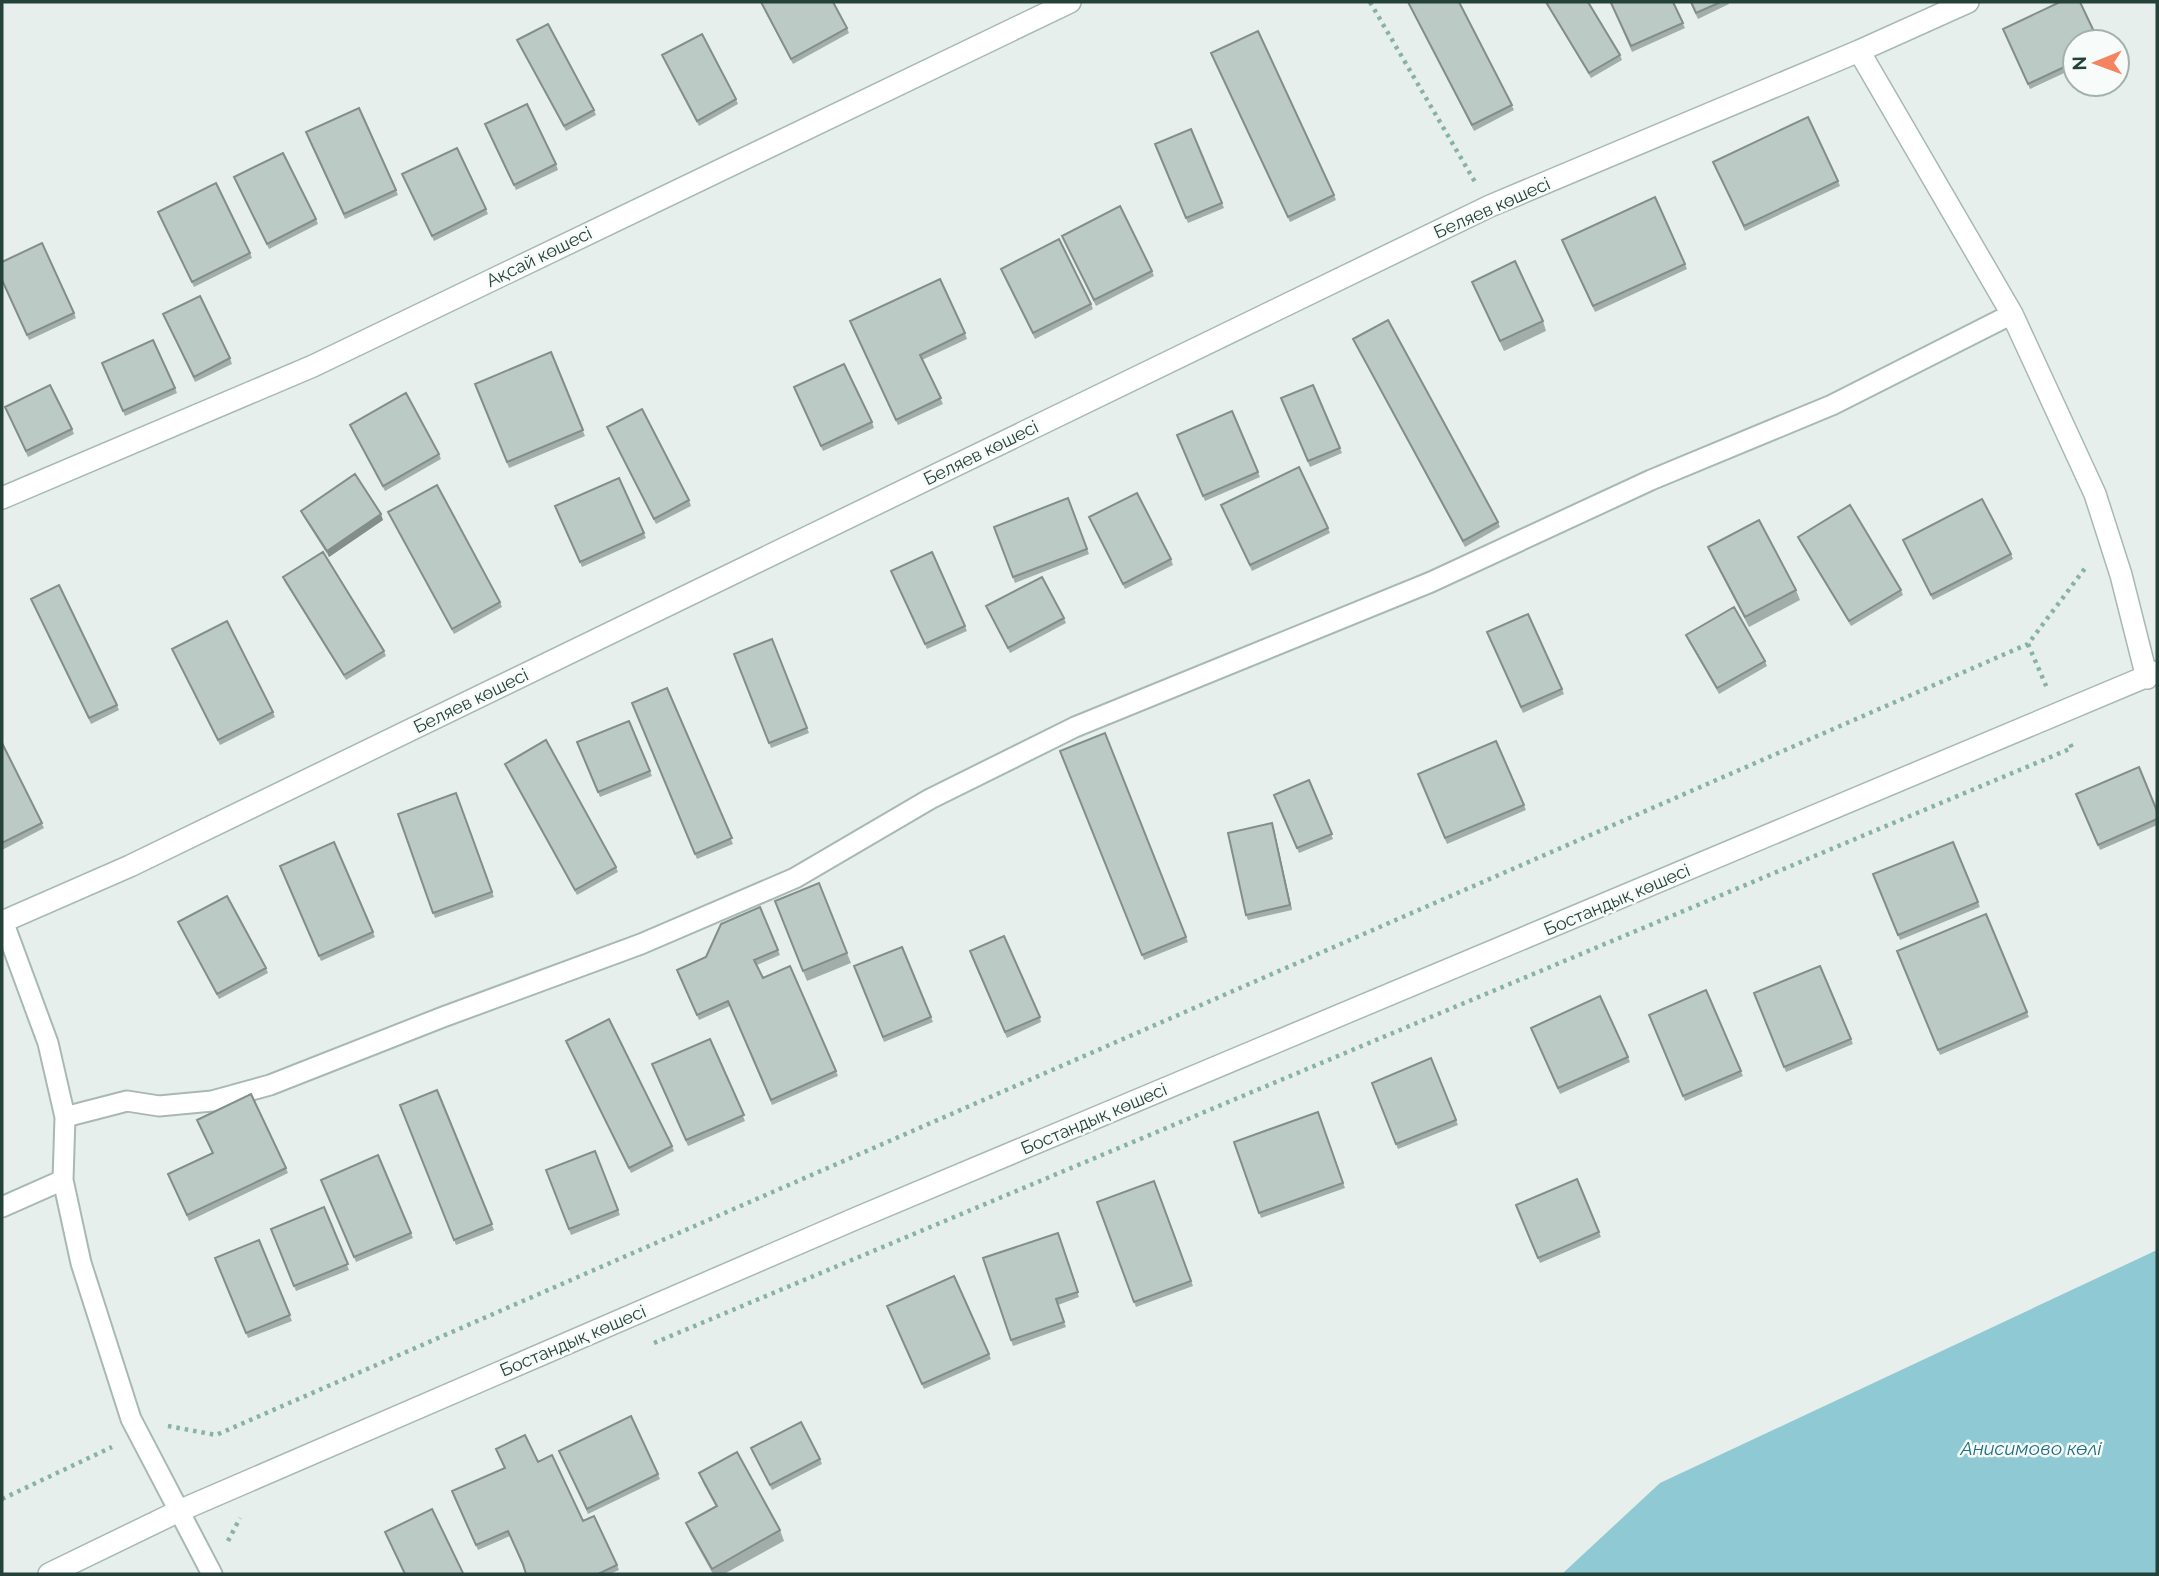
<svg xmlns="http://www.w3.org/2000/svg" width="2159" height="1576" font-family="Raleway,sans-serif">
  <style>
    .water { fill: #8ec9d4 }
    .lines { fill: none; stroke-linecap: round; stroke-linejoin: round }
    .service-casing { stroke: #a8b8b2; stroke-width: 23 }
    .minor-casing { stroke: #a8b8b2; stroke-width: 24 }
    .path { stroke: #86b3a5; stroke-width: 4.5; stroke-dasharray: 3.5 5; stroke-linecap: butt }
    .service { stroke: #fff; stroke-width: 19 }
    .minor { stroke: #fff; stroke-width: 21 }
    .wall { fill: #a1aea9 }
    .shaded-wall { fill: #838d89 }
    .building { fill: #bbcac4; stroke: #838d89; stroke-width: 2 }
    .labels { text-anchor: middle; stroke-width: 5; stroke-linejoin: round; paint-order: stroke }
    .street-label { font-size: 18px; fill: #24423a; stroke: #f7fbf9 }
    .water-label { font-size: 19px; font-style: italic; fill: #1c6f80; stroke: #f7fbf9 }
  </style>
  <rect width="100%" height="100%" fill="#e6efeb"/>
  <path class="water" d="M2157 1250V1574H1562L1660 1483Z"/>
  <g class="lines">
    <defs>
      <path id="service" d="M3 921 48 1043 65 1117 63 1180 81 1263 131 1419 212 1574
        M65 1117 127 1101 159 1106 212 1101 270 1085 443 1017 641 944 795 878 930 799 1075 727 1431 582 1651 480 1832 405 2012 314
        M2 1207 63 1180"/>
      <path id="minor" d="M1859 51 2012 314 2095 494 2121 575 2147 678
        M2 498 313 366 1070 2
        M2 922 130 866 1490 206 1859 51 1968 2
        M49 1574 179 1511 857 1218 2157 672"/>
    </defs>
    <use href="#service" class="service-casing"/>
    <use href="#minor" class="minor-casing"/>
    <path class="path" d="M1370 2 1475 182
      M2028 644 2047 688
      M654 1343 2072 748 2069 741
      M168 1426 216 1435 2028 644 2086 567
      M2 1499 112 1447
      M228 1541 240 1518"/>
    <use href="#service" class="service"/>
    <use href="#minor" class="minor"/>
  </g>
  <path class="wall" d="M760 2 847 28 849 33 793 64Z
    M1408 2H1459L1514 110 1474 131Z
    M1545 2H1588L1620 55 1622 60 1591 78Z
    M1673 2 1685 28 1632 52 1613 8Z
    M1690 2H1728L1729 4 1698 19Z
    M2005 34 2075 42V68L2030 89Z
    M517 40 594 110 596 115 566 131Z
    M662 55 736 99 738 104 699 126Z
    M1213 58 1334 195 1336 200 1290 222Z
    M485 124 556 164 558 170 516 190Z
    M1191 129 1224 208 1188 223 1155 144Z
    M308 138 396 190 398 195 345 219Z
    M1713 162 1838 181 1840 186 1745 231Z
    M402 174 486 209 488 214 434 241Z
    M234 177 316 219 318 224 269 249Z
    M158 212 250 253 252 258 194 287Z
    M1062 236 1152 271 1154 276 1096 306Z
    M1564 246 1685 264 1687 269 1595 312Z
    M1001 269 1091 304 1093 309 1035 339Z
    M2 281 74 313 76 318 29 340Z
    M1472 282 1543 321 1546 331 1504 351Z
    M163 314 230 358 232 364 195 382Z
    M852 327 965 333 967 339 922 360 943 404 898 425Z
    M1353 339 1498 522 1500 527 1465 547Z
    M551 352 585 436 509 468 475 384Z
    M102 363 175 388 177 393 125 416Z
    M1313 385 1342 453 1310 467 1281 398Z
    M796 393 872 422 874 428 823 451Z
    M5 407 72 429 74 434 28 457Z
    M1232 411 1260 477 1205 501 1177 435Z
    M350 425 439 454 441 459 385 491Z
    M607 427 689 500 691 506 656 524Z
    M619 478 646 538 582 567 557 512Z
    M1068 498 1089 554 1015 583 994 527Z
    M1221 505 1328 528 1330 533 1252 571Z
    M301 511 383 520 329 557 303 516Z
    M388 512 500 602 502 607 454 634Z
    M1089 517 1171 559 1173 565 1125 589Z
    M1798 537 1901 590 1903 595 1851 626 1800 542Z
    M1903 540 2011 554 2013 559 1933 600Z
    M1708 547 1796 590 1800 600 1749 627 1712 557Z
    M893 576 965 626 967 631 927 649Z
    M283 577 384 651 386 656 346 680 285 582Z
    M31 599 117 705 119 710 91 724Z
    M986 606 1064 618 1066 623 1010 653Z
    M1686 635 1765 661 1767 666 1719 694 1688 640Z
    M1489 637 1562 689 1564 694 1523 713Z
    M772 639 809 733 771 748 734 654Z
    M172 649 273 712 275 717 220 745Z
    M667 688 733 844 697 859 632 703Z
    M629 721 652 776 600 797 577 742Z
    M1105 733 1188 942 1144 960 1060 751Z
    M1496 741 1526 810 1447 844 1418 774Z
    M2 743 44 828 2 850Z
    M505 764 616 867 618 872 577 895Z
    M1309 780 1333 839 1299 853 1274 795Z
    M456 793 494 897 435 918 398 814Z
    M2076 794 2157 811V825L2100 850Z
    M1274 829 1292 910 1248 920 1246 915Z
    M334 842 375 937 321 961 280 866Z
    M1953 842 1980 907 1900 940 1873 874Z
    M775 901 847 953 851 963 807 981Z
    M760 907 780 955 757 965 763 978 836 1071 838 1076 772 1105 730 1006 699 1020 677 970 706 957Z
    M1986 914 2029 1017 1940 1055 1897 951Z
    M178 922 266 968 268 973 219 999Z
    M902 947 933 1022 884 1042 854 966Z
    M971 956 1040 1017 1041 1022 1007 1038Z
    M1820 966 1853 1044 1786 1072 1754 993Z
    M1706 990 1743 1076 1685 1101 1649 1015Z
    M1533 1033 1628 1057 1630 1062 1560 1094Z
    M710 1039 745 1121 688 1146 654 1069Z
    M566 1041 672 1146 674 1151 631 1173Z
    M1431 1058 1458 1125 1398 1149 1372 1083Z
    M437 1090 494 1230 456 1245 400 1105Z
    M1318 1112 1345 1188 1261 1218 1234 1142Z
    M595 1151 620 1215 571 1235 546 1170Z
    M378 1155 413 1238 356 1262 321 1180Z
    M286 1168 288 1173 189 1221 168 1174Z
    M1577 1179 1601 1237 1540 1263 1516 1205Z
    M1154 1181 1193 1286 1136 1307 1097 1202Z
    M324 1207 349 1270 296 1291 271 1229Z
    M1058 1233 1079 1297 1058 1305 1066 1327 1013 1346 983 1258Z
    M259 1240 292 1321 248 1338 215 1258Z
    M889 1311 989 1354 991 1359 924 1389Z
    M751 1448 820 1459 822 1464 772 1490Z
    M496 1449 538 1462 617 1565 619 1570 610 1574H526L510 1536 478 1550 454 1497 505 1468Z
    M559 1451 658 1474 660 1479 588 1514Z
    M699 1473 780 1530 784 1541 724 1574H713L690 1533 686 1523 716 1507 703 1483Z"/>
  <path class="shaded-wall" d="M381 514 383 520 329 557 327 551Z
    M1272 823 1274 829 1292 910 1290 905Z"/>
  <path class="building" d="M761 2H833L847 28 791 59Z
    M1408 2H1459L1512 105 1472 125Z
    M1546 2H1588L1620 55 1589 73Z
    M1613 2H1673L1683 23 1631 46 1611 3Z
    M1691 2H1721L1696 13Z
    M2060 2H2080L2099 42H2075V62L2028 84 2003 29Z
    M548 24 594 110 564 126 517 40Z
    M1258 31 1334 195 1288 217 1211 53Z
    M702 34 736 99 697 121 662 55Z
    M527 104 556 164 514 185 485 124Z
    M359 108 396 190 344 214 306 132Z
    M1808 117 1838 181 1744 226 1713 162Z
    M1191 129 1222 203 1186 218 1155 144Z
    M457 148 486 209 432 236 402 174Z
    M283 153 316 219 267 244 234 177Z
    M216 183 250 253 192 282 158 212Z
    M1655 197 1685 264 1593 306 1562 240Z
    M1120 206 1152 271 1094 300 1062 236Z
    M1059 239 1091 304 1033 333 1001 269Z
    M42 243 74 313 27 335 2 280V262Z
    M1515 261 1543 321 1500 341 1472 282Z
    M940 279 965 333 920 355 941 398 896 420 850 321Z
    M200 296 230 358 194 377 163 314Z
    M1388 320 1498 522 1463 541 1353 339Z
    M153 340 175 388 123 411 102 363Z
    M551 352 583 430 507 462 475 384Z
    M844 364 872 422 821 446 794 387Z
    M50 385 72 429 26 451 5 407Z
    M1313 385 1340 448 1308 461 1281 398Z
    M406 393 439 454 383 486 350 425Z
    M642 409 689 500 654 519 607 427Z
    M1232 411 1258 472 1203 496 1177 435Z
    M1299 467 1328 528 1250 565 1221 505Z
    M355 474 381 514 327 551 301 511Z
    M619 478 644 533 580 562 555 506Z
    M437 485 500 602 452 629 388 512Z
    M1137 493 1171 559 1123 584 1089 517Z
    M1068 498 1087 549 1013 577 994 527Z
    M1982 499 2011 554 1931 595 1903 540Z
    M1850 505 1901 590 1849 621 1798 537Z
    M1759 520 1796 590 1745 617 1708 547Z
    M323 552 384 651 344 675 283 577Z
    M932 552 965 626 925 644 891 571Z
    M1042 577 1064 618 1008 648 986 606Z
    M59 585 117 705 89 718 31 599Z
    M1734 607 1765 661 1717 688 1686 635Z
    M1528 614 1562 689 1521 707 1487 632Z
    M227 621 273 712 218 740 172 649Z
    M772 639 807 728 769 743 734 654Z
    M667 688 732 838 695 854 632 703Z
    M629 721 650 771 598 792 577 742Z
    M1105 733 1186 937 1142 955 1060 751Z
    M546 740 616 867 575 890 505 764Z
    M1496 741 1524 805 1445 838 1418 774Z
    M2 743 42 823 2 843Z
    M2139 767 2157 811V819L2098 845 2076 794Z
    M1309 780 1332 834 1297 848 1274 795Z
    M456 793 492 892 433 913 398 814Z
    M1272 823 1290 905 1246 915 1228 833Z
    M334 842 373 932 319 956 280 866Z
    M1953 842 1978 902 1898 935 1873 874Z
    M819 883 847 953 803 971 775 901Z
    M227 896 266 968 217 994 178 922Z
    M760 907 778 950 754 960 763 978 790 966 836 1071 771 1100 728 1001 697 1015 677 970 706 957 721 924Z
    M1986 914 2027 1012 1938 1050 1897 951Z
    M1004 936 1040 1017 1005 1032 970 951Z
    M902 947 931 1017 883 1037 854 966Z
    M1820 966 1851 1039 1784 1067 1754 993Z
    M1706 990 1741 1071 1683 1096 1649 1015Z
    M1600 996 1628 1057 1558 1088 1531 1028Z
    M609 1019 672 1146 629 1168 566 1041Z
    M710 1039 744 1115 686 1140 652 1064Z
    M1431 1058 1456 1120 1396 1144 1372 1083Z
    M437 1090 492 1224 454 1240 400 1105Z
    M251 1094 286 1168 187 1215 168 1174 213 1153 197 1120Z
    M1318 1112 1343 1183 1259 1213 1234 1142Z
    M595 1151 618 1210 569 1229 546 1170Z
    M378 1155 411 1233 354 1257 321 1180Z
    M1577 1179 1599 1232 1538 1258 1516 1205Z
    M1154 1181 1191 1281 1134 1302 1097 1202Z
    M324 1207 348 1264 294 1286 271 1229Z
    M1058 1233 1078 1292 1056 1299 1064 1322 1011 1340 983 1258Z
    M259 1240 290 1315 246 1333 215 1258Z
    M954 1276 989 1354 922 1384 887 1306Z
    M631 1416 658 1474 587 1509 559 1451Z
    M801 1422 820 1459 770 1485 751 1448Z
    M525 1435 538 1462 552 1455 583 1521 594 1516 617 1565 598 1574H526L523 1564 508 1531 476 1545 452 1491 505 1468 496 1449Z
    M737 1452 780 1530 712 1569 686 1523 717 1506 699 1473Z
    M432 1509 463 1573 462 1574H405L385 1532Z"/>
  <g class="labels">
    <g class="street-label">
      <text transform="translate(1492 208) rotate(-24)" y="6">Беляев көшесі</text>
      <text transform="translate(539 257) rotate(-26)" y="6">Ақсай көшесі</text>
      <text transform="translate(981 453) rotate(-26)" y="6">Беляев көшесі</text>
      <text transform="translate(471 701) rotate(-26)" y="6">Беляев көшесі</text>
      <text transform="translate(1617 900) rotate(-23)" y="6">Бостандық көшесі</text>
      <text transform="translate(1094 1119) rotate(-23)" y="6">Бостандық көшесі</text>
      <text transform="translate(573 1341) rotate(-23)" y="6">Бостандық көшесі</text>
    </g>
    <g class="water-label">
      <text x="2031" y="1455">Анисимово көлі</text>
    </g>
  </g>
  <rect width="2159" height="1576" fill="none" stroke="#24423a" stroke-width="7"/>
  <g transform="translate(2096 63) rotate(269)"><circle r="33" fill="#f7fbf9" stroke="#a3b1ad" stroke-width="2"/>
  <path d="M0-5L12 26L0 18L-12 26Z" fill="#f4845f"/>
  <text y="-10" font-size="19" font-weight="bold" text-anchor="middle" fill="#24423a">N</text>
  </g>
</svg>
